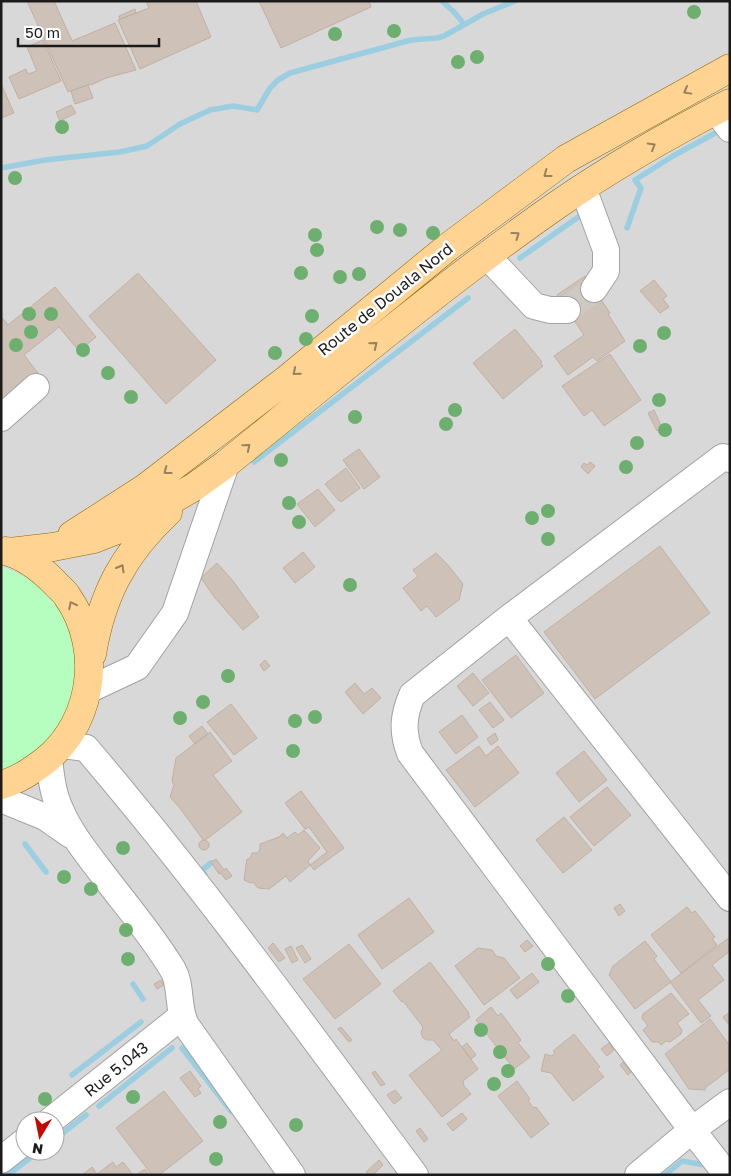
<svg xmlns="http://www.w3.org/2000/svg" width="731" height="1176" font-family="'Golos Text',sans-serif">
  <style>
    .residential { fill: #d9d8d8; fill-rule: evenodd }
    .park { fill: #b6febf }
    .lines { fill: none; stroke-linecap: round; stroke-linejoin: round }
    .stream { stroke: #9bcee0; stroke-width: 5.5 }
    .building { fill: #cec2b8; stroke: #c0b0a1 }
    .minor-tunnel { stroke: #cecac2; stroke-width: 26; stroke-dasharray: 26 13; stroke-linecap: butt }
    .minor-casing { stroke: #a2a2a2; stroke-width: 28 }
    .major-casing { stroke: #926700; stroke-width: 29 }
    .minor { stroke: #fff; stroke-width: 26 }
    .major { stroke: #ffd493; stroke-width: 28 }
    .tree { fill: #6daf6e }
    .oneway { stroke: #98815d }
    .labels { text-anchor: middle; stroke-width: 5; stroke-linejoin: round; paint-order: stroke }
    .street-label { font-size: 16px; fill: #1b1b1b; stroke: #fff }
  </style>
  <rect width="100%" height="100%" fill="#eee9df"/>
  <path class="residential" d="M1 1H730V1175H1ZM25 1121H55V1151H25Z"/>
  <path class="park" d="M1 566C19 573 37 582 49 596 91 647 83 720 29 759 22 765 10 768 1 772Z"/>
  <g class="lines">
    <path class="stream" d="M442 1 455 13 464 24
      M1 168 45 160 120 152 147 146 180 124 210 110 233 106 257 110 270 88 278 80 290 73 411 40 437 38 444 36 483 14 515 1
      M627 228 641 188 635 180 673 156 719 131
      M520 258 584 213
      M254 462 468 298
      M25 844 46 872
      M205 875 202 870 211 863
      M133 984 143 999
      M182 1048 231 1111
      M72 1075 141 1022
      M99 1106 172 1048
      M55 1139 86 1115
      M8 1175 39 1151
      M665 1175 682 1161 705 1165 707 1168"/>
  </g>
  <path class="building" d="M27 1H54L72 41 115 23 136 70 106 78 91 85 90 84 68 92Z
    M146 1H196L211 37 140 69 118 20 149 8Z
    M259 1H369L371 7 281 48Z
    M135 9 136 13 120 19 119 16Z
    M43 40 61 81 19 99 9 77 26 69 28 74 37 71 27 47Z
    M1 84 14 113 1 118Z
    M88 85 93 98 75 104 71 91Z
    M71 105 76 113 60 121 56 112Z
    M138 273 216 360 166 404 89 316Z
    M585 276 610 313 608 314 625 341 597 361 593 357 568 375 554 356 584 335 557 295Z
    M654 280 667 296 663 299 669 307 660 313 640 291Z
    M55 287 96 337 79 351 59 327 24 355 38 373 1 402V316L8 325Z
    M515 329 542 362 540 363 543 366 503 399 473 363Z
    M610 354 641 400 604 426 592 410 584 416 562 386Z
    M654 410 662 428 657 431 648 413Z
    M359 449 380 477 364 489 343 460Z
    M590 462 595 466 588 474 581 467 584 463 587 465Z
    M346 468 360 488 341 502 340 500 339 501 325 484Z
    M318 489 335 510 315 527 297 504Z
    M660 546 710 613 595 699 544 632Z
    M303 552 315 567 295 583 283 568Z
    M436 553 448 565 463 584 459 600 436 617 427 606 421 611 403 588 418 576 413 570Z
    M217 563 233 581 259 617 243 630 215 598 201 578Z
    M516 655 544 693 511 718 482 680Z
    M265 660 270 666 264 671 260 665Z
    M473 673 489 693 473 706 457 686Z
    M355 683 364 694 372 688 381 698 363 714 345 692Z
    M490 702 504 720 493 728 479 710Z
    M231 704 257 738 234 755 207 722Z
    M462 715 478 737 456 754 439 732Z
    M202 726 208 734 195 744 189 736Z
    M210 732 232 761 213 775 242 812 204 841 179 807 170 797 174 785 172 781 176 758Z
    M495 733 498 740 491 745 487 739Z
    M479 746 486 756 498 746 519 773 475 807 446 770Z
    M584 751 607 780 579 802 556 773Z
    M607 787 631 815 594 846 570 817Z
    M301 791 344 848 314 870 310 865 327 852 309 827 305 829 285 803Z
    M564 817 592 850 563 873 536 840Z
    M304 830 320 848 308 861 310 865 290 882 286 876 269 889 258 888 253 882 251 883 244 880 247 859H250L252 853H257L260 850V844L279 837 283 833 287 838 295 832 298 835Z
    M199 845a5 5 0 1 1 10 0a5 5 0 1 1-10 0Z
    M216 859 224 870 226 868 232 876 226 880 221 873 219 874 211 862Z
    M409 898 434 932 382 969 358 935Z
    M620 904 625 911 619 916 614 908Z
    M687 907 692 913 695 911 715 937 712 939 717 945 681 973 651 935Z
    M730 937V951L712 965 724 980 698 1000 711 1016 701 1023 670 982Z
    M527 940 533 946 525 952 520 946Z
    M645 941 657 956 654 959 671 982 635 1009 609 975 613 966Z
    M273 943 285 958 279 962 268 948Z
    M349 944 381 984 335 1019 303 979Z
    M302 945 311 959 305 963 296 948Z
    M291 946 298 960 292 963 285 949Z
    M478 948 492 950 496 956 504 958 520 978 484 1005 455 966Z
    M430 962 469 1013 468 1014 470 1017 449 1034 454 1041 456 1039 478 1069 463 1081 464 1086 471 1094 442 1117 409 1075 442 1050 433 1040H427L423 1038 421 1033 423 1027 403 1001 402 1002 393 991Z
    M532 973 539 982 517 999 510 990Z
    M161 980 164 985 157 989 154 984Z
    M671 993 689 1014 677 1023 682 1030 681 1034 670 1042 666 1041 661 1045 659 1042H652L643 1030 648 1026 642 1018 643 1014Z
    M491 1007 498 1016 501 1013 521 1040 518 1043 530 1057 514 1069 476 1020Z
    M730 1012V1026L723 1017Z
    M710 1019 730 1046V1069L705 1088V1090L689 1089 665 1054Z
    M341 1027 352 1040 349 1042 338 1029Z
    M574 1034 600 1067 597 1069 604 1077 573 1101 551 1073 541 1071 545 1054 552 1056 555 1053 553 1051Z
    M467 1043 476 1055 471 1059 462 1047Z
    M609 1043 614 1050 607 1056 601 1049Z
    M623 1062 631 1072 628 1075 620 1065Z
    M190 1071 201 1086 198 1089 201 1093 195 1097 180 1078Z
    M375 1071 385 1084 381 1086 372 1073Z
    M517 1081 530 1099 528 1101 534 1108 536 1107 549 1124 531 1138 498 1096Z
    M395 1090 402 1098 394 1104 387 1095Z
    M164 1091 203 1141 159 1175H152L116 1128Z
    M462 1113 467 1119 453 1131 447 1124Z
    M420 1128 428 1139 424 1142 416 1131Z
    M379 1160 383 1165 373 1175H369L366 1172Z
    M113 1162 116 1167 123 1162 133 1175H82L92 1167 97 1174Z
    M145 1169 150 1175H136Z"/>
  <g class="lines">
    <path class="minor-tunnel" d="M567 310 594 289"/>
    <defs>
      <path id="minor" d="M716 110 730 129
        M583 188 606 250V271L594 289
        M487 256 534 306 550 310H567
        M1 418 36 387
        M730 459 723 457 509 618 412 695C403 716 402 732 410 753L692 1130 730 1102
        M509 618 730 898
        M88 690 137 667 175 613 226 464
        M63 745 86 748C203 885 308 1031 415 1175
        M49 759C51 777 53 795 61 811 71 834 86 852 101 872 125 904 152 935 173 970 182 986 177 1008 186 1025L292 1175
        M1 799 45 817 71 835
        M50 1121 182 1016
        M1 1160 25 1141
        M638 1175 692 1130 727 1175"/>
      <path id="major" d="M72 535 145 488 287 379 448 247 566 159 730 68
        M10 552 53 547 94 539 127 526 194 487 226 464C335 376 442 285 557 205 612 167 670 134 730 103
        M92 654C102 594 124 553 168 512
        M1 785C15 781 24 776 35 768 92 732 106 651 67 596 64 591 58 587 54 582 41 569 24 556 6 551"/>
    </defs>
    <use href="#minor" class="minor-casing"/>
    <use href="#major" class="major-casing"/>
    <use href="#minor" class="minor"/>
    <use href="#major" class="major"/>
  </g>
  <g class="tree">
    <circle cx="694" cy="12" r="7"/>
    <circle cx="394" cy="31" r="7"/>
    <circle cx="335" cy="34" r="7"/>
    <circle cx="477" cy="57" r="7"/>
    <circle cx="458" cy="62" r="7"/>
    <circle cx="62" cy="127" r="7"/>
    <circle cx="15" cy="178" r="7"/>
    <circle cx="377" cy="227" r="7"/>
    <circle cx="400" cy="230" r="7"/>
    <circle cx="433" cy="233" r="7"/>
    <circle cx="315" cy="235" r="7"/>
    <circle cx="317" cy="250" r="7"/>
    <circle cx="301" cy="273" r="7"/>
    <circle cx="359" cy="274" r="7"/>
    <circle cx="340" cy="277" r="7"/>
    <circle cx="29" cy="314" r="7"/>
    <circle cx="51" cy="314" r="7"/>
    <circle cx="312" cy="316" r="7"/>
    <circle cx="31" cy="332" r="7"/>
    <circle cx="664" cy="333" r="7"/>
    <circle cx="306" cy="339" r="7"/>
    <circle cx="16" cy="345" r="7"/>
    <circle cx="640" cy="346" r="7"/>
    <circle cx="83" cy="350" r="7"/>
    <circle cx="275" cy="353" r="7"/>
    <circle cx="108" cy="373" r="7"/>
    <circle cx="131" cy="397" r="7"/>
    <circle cx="659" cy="400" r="7"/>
    <circle cx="455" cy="410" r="7"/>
    <circle cx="355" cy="417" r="7"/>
    <circle cx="446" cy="424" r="7"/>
    <circle cx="665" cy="430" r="7"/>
    <circle cx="637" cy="443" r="7"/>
    <circle cx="281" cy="460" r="7"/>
    <circle cx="626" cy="467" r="7"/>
    <circle cx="289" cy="503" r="7"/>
    <circle cx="548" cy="511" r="7"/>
    <circle cx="532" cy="518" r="7"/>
    <circle cx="299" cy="522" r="7"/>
    <circle cx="548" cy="539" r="7"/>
    <circle cx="350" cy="585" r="7"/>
    <circle cx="228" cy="676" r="7"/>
    <circle cx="203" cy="702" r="7"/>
    <circle cx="315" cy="717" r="7"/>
    <circle cx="180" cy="718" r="7"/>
    <circle cx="295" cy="721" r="7"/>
    <circle cx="293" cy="751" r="7"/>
    <circle cx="123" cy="848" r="7"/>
    <circle cx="64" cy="877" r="7"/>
    <circle cx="91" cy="889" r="7"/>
    <circle cx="126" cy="930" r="7"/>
    <circle cx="128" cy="959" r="7"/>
    <circle cx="548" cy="964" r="7"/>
    <circle cx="568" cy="996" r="7"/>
    <circle cx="481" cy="1030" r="7"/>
    <circle cx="500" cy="1052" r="7"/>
    <circle cx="508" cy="1071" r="7"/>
    <circle cx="494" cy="1084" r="7"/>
    <circle cx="133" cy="1097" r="7"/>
    <circle cx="45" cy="1099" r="7"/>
    <circle cx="220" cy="1122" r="7"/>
    <circle cx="296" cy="1125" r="7"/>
    <circle cx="216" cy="1159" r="7"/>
  </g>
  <defs><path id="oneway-chevron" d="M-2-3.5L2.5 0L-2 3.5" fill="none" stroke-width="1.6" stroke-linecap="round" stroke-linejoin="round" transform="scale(1.25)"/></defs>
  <g class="oneway">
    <use href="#oneway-chevron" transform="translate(687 91) rotate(151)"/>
    <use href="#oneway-chevron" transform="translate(652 146) rotate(-30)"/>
    <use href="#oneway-chevron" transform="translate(547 174) rotate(143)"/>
    <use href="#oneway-chevron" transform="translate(516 235) rotate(-36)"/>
    <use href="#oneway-chevron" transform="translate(374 345) rotate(-39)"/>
    <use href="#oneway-chevron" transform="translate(296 372) rotate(141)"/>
    <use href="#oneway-chevron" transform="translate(247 447) rotate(-39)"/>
    <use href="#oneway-chevron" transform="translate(167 471) rotate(143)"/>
    <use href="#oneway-chevron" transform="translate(121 568) rotate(-60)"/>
    <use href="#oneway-chevron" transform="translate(72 605) rotate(-117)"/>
  </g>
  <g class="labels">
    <g class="street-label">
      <text transform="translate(385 299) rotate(-39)" y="6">Route de Douala Nord</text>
      <text transform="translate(116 1069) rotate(-39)" y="6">Rue 5.043</text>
    </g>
  </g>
  <rect width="731" height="1176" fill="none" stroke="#1b1b1b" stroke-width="5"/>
  <g transform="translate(40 1136) rotate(190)"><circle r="24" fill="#ffffff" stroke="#a4a4a4"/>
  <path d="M0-4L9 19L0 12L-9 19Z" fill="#c60700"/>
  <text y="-8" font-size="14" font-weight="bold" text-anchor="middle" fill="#1b1b1b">N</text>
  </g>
  <path d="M18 38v8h141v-8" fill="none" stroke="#1b1b1b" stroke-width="2.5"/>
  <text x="25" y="38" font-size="15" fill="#1b1b1b" stroke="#ffffff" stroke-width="4" paint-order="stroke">50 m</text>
</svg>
